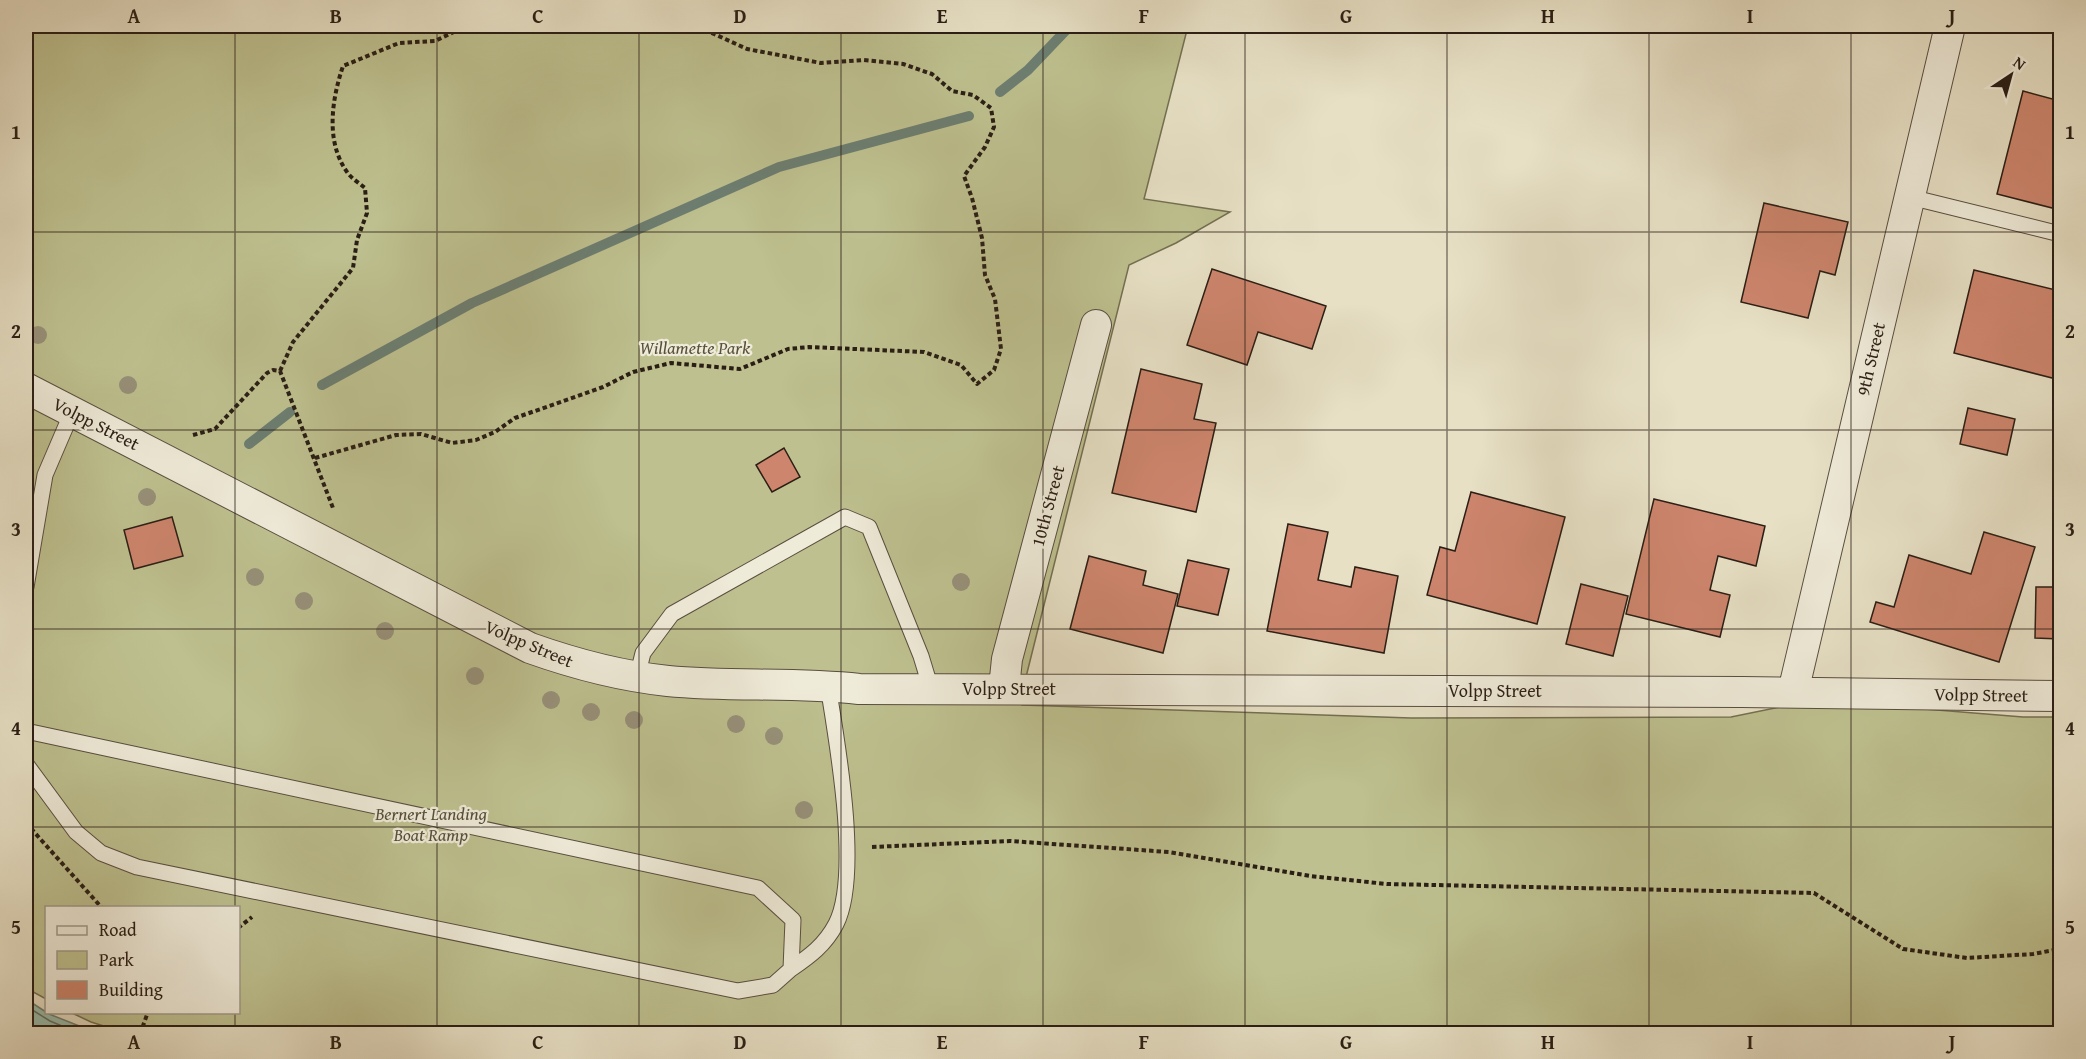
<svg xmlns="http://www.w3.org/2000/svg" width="2086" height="1059" font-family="'Gentium Book Plus',serif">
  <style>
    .green { fill: #bec08f; stroke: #746f52; stroke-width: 1.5 }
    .water { fill: #98beae; stroke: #6c7e71; stroke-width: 1.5 }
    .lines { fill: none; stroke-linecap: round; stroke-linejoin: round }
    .shore { stroke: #616e62; stroke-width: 1.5 }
    .stream { stroke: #6c7e71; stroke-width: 10 }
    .building { fill: #cd856d; stroke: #2a1e15; stroke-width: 1.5 }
    .service-casing { stroke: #594e41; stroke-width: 17 }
    .minor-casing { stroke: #594e41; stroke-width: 32 }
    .path { stroke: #2a1e15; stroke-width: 4; stroke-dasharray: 4.5 3; stroke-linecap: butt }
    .service { stroke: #efebd9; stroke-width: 15 }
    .minor { stroke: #efebd9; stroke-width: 30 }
    .tree { fill: #979079 }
    .grid { fill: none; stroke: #2a1e15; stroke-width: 1.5; stroke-opacity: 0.55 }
    .labels { text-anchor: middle; stroke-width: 4.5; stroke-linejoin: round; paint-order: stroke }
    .park-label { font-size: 18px; font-style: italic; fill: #564f3a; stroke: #efebd9 }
    .street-label { font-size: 18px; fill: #2a1e15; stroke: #efebd9 }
    .neatline { fill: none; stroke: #2a1e15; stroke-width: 2 }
    .grid-label { font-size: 20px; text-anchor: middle; font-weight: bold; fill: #2a1e15 }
  </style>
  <rect width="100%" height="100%" fill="#e7e0c5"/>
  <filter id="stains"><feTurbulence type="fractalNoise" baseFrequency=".00333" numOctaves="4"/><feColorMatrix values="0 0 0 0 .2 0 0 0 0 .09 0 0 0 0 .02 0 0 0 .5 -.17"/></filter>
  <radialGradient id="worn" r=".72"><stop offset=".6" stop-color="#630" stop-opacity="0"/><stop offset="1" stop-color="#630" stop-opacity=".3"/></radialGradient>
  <path class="green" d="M26 26H1188L1144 199 1230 212 1176 243 1129 265 1027 673 1022 705 1411 718 1731 717 1814 700 2023 717H2060V1033L129 1034 91 1022 72 1013 238 1012V908H46V999L26 988Z"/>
  <path class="water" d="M26 999 49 1014 97 1033H26Z"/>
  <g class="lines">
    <path class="shore" d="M26 1006 50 1021 81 1034"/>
    <path class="stream" d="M1000 92 1028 70 1070 26
      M322 385 472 303 779 167 969 116
      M249 444 290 412"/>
  </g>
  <path class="building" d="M2023 91 2060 101 2057 116 2060 117V210L1997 194Z
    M1764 203 1848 222 1835 275 1820 271 1808 318 1741 302Z
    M1212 269 1326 306 1312 349 1258 332 1247 365 1187 345Z
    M1974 270 2060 291V380L1954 353Z
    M1141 369 1202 384 1194 419 1216 423 1196 512 1112 493Z
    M1968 408 2015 419 2007 455 1960 444Z
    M784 448 800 477 772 492 756 465Z
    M1471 492 1565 517 1537 624 1427 595 1440 547 1455 551Z
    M1654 499 1765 526 1756 566 1718 556 1710 590 1730 595 1720 637 1626 614Z
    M172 517 183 556 134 569 124 530Z
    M1288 524 1328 532 1318 580 1351 587 1355 567 1398 576 1384 653 1267 631Z
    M1984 532 2035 547 1999 662 1870 622 1876 602 1894 607 1909 555 1971 574Z
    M1089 556 1146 571 1143 585 1178 594 1163 653 1070 629Z
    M1188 560 1229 569 1218 615 1177 606Z
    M1581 584 1628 596 1613 656 1566 644Z
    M2036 587H2060V639L2035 638Z"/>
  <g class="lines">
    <defs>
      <path id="service" d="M1910 197 2060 234
        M26 587 45 475 72 412
        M637 677 643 653 672 614 845 517 869 527 921 656 931 689
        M26 731 758 888 793 920 791 969 773 985 738 991 137 867 101 853 76 832 26 764
        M791 969C810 956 825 945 836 924 861 875 837 742 828 686"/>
      <path id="minor" d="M26 388 530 648C575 664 620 676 668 681 730 687 795 682 859 689L1742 692 2060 696
        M1004 688 1007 659 1096 325
        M1793 692 1950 26"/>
    </defs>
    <use href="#service" class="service-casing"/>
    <use href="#minor" class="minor-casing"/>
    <path class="path" d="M280 371 293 342 353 268 357 240 367 213 365 188C359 183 351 178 347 172 325 141 332 99 343 66L399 43 435 41 466 26
      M193 435 215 429 267 373 273 370 280 371 333 508
      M315 458 396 435 421 434 452 443 476 440 495 432 515 418 603 387 633 372 671 363 740 369 788 349 809 347 924 352 961 365 977 384 994 370 1001 349 995 299 985 275 982 238 972 198 964 176 985 147 994 127 991 108 973 95 952 91 932 74 903 64 863 60 821 63 747 49 701 28 649 26
      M26 823 102 908
      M872 847 1010 841 1169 852 1310 876 1387 884 1814 893 1903 949 1967 958 2033 954 2060 949
      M238 928 252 917
      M140 1034 148 1012"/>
    <use href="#service" class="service"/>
    <use href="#minor" class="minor"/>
  </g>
  <g class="tree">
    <circle cx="38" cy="335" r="9"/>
    <circle cx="128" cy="385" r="9"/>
    <circle cx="147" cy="497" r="9"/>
    <circle cx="255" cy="577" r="9"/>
    <circle cx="961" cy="582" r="9"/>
    <circle cx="304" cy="601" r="9"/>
    <circle cx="385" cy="631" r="9"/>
    <circle cx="475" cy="676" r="9"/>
    <circle cx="551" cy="700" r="9"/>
    <circle cx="591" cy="712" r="9"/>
    <circle cx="634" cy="720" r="9"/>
    <circle cx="736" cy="724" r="9"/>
    <circle cx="774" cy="736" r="9"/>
    <circle cx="804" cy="810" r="9"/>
  </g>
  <path class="grid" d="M235 26V908M437 26V1034M639 26V1034M841 26V1034M1043 26V1034M1245 26V1034M1447 26V1034M1649 26V1034M1851 26V1034M26 232H2060M26 430H2060M26 629H2060M26 827H2060M235 1012V1034"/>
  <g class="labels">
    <g class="park-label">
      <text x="695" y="354">Willamette Park</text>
      <text x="431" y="820">Bernert Landing<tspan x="431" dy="21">Boat Ramp</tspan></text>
    </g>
    <g class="street-label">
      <text transform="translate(1871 359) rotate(-77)" y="6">9th Street</text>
      <text transform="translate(96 424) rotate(27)" y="6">Volpp Street</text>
      <text transform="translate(1048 506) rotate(-75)" y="6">10th Street</text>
      <text transform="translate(529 644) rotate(23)" y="6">Volpp Street</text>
      <text x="1009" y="695">Volpp Street</text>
      <text x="1495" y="697">Volpp Street</text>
      <text transform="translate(1981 695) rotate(1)" y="6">Volpp Street</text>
    </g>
  </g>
  <rect width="2086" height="1059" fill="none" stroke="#e7e0c5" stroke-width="66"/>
  <rect x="45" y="906" width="195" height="108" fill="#efebd9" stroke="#a0998b" stroke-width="1.5"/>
  <rect x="57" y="926" width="30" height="9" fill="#efebd9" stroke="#a0998b" stroke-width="1.5"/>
  <text x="99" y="936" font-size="18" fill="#2a1e15">Road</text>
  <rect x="57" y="951" width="30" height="18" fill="#bec08f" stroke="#a0998b" stroke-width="1.5"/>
  <text x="99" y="966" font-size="18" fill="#2a1e15">Park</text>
  <rect x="57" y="981" width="30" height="18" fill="#cd856d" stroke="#a0998b" stroke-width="1.5"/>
  <text x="99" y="996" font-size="18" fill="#2a1e15">Building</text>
  <g transform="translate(2011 75) rotate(36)" stroke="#efebd9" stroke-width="4.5" paint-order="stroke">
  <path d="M0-4.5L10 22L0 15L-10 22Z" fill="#2a1e15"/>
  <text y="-9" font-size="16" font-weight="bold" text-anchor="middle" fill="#2a1e15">N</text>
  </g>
  <rect x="33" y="33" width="2020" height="993" class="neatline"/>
  <g class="grid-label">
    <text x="134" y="23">A</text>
    <text x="336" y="23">B</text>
    <text x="538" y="23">C</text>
    <text x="740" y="23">D</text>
    <text x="942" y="23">E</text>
    <text x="1144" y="23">F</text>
    <text x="1346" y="23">G</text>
    <text x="1548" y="23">H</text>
    <text x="1750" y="23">I</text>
    <text x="1952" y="23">J</text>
    <text x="16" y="139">1</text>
    <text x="2070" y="139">1</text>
    <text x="16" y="338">2</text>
    <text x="2070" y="338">2</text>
    <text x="16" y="536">3</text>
    <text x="2070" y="536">3</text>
    <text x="16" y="735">4</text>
    <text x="2070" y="735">4</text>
    <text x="16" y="934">5</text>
    <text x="2070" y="934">5</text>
    <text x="134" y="1049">A</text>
    <text x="336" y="1049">B</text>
    <text x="538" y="1049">C</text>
    <text x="740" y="1049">D</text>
    <text x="942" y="1049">E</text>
    <text x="1144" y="1049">F</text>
    <text x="1346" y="1049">G</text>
    <text x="1548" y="1049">H</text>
    <text x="1750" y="1049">I</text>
    <text x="1952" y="1049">J</text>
  </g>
  <rect width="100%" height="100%" filter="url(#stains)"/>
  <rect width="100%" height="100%" fill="url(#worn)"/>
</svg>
